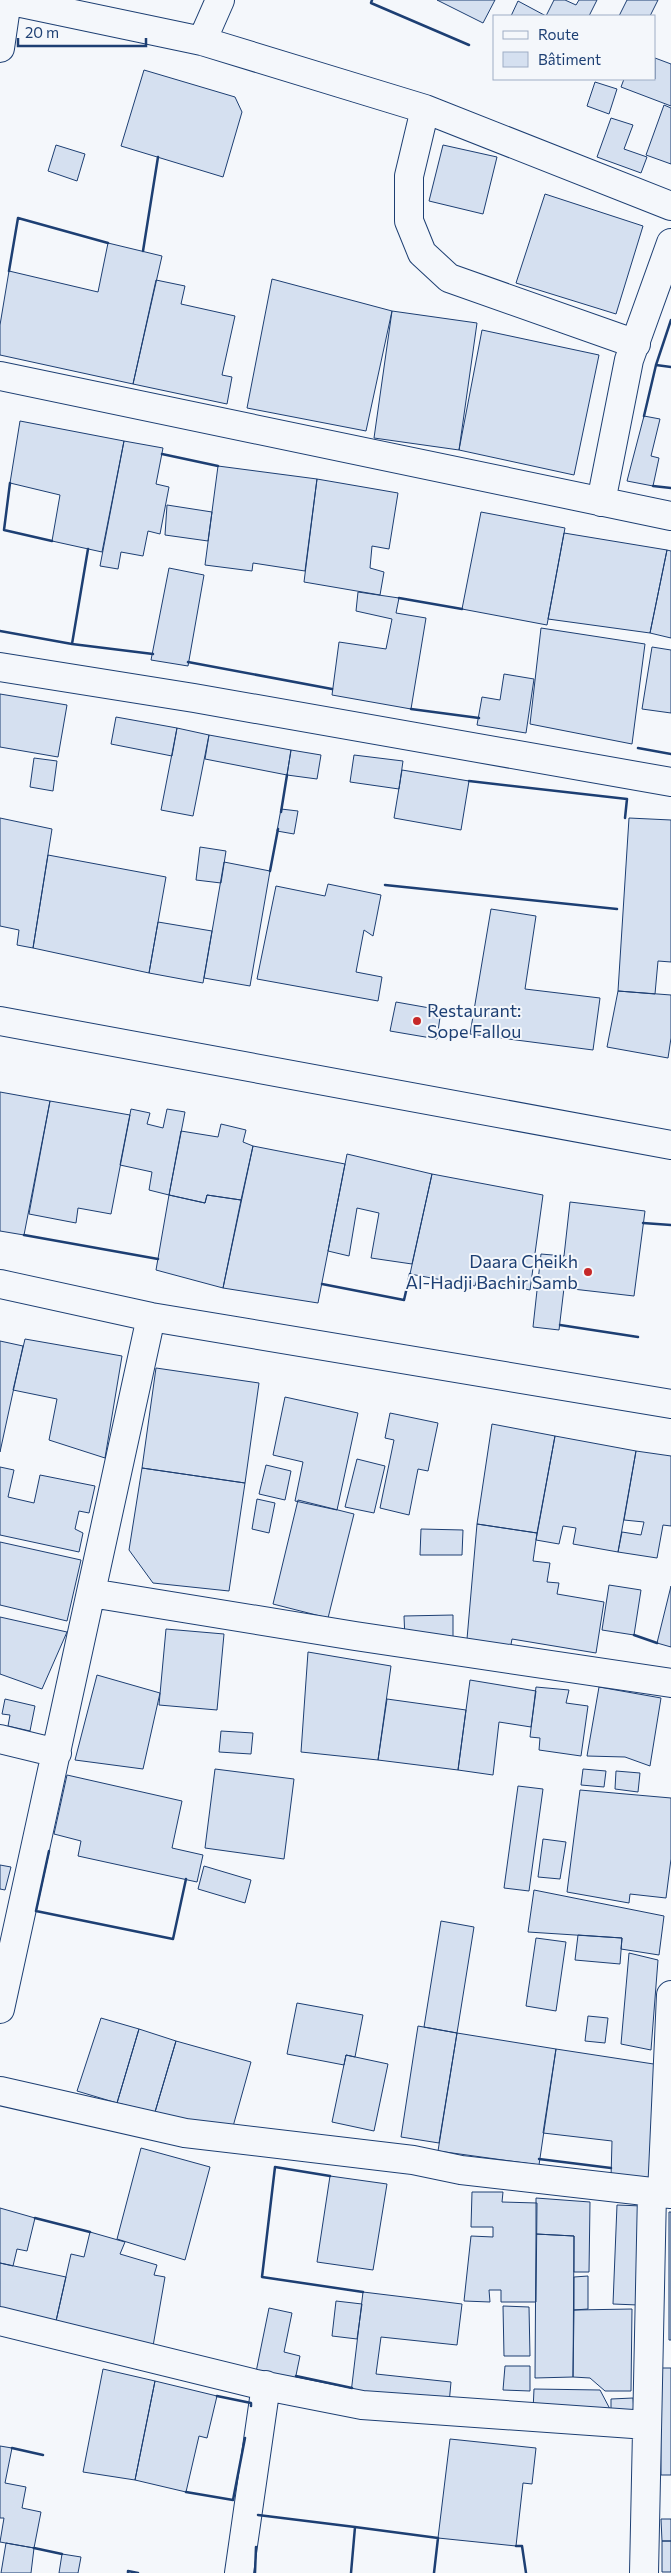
<svg xmlns="http://www.w3.org/2000/svg" width="671" height="2573" font-family="Commissioner,sans-serif">
  <style>
    .building { fill: #d5e0f0; stroke: #1d3f73 }
    .lines { fill: none; stroke-linecap: round; stroke-linejoin: round }
    .minor-casing { stroke: #1d3f73; stroke-width: 30 }
    .trunk-casing { stroke: #1d3f73; stroke-width: 30 }
    .minor { stroke: #f4f7fb; stroke-width: 28 }
    .trunk { stroke: #f4f7fb; stroke-width: 28 }
    .wall { stroke: #1d3f73; stroke-width: 2.5 }
    .poi-dot { fill: #c62828; stroke: #f4f7fb; stroke-width: 2 }
    .labels { text-anchor: middle; stroke-width: 4; stroke-linejoin: round; paint-order: stroke }
    .poi-label { font-size: 18px; fill: #1d3f73; stroke: #f4f7fb; text-anchor: start }
  </style>
  <rect width="100%" height="100%" fill="#f4f7fb"/>
  <path class="building" d="M437 0H495L483 23Z
    M554 0H565L576 5 579 0H597L589 16H546Z
    M627 0H658L650 16H619Z
    M518 1 546 16H511Z
    M655 58 671 64V106L621 87 624 79H655Z
    M144 70 235 97 242 112 223 177 121 146Z
    M595 82 617 89 609 114 587 106Z
    M664 105 671 108V164L646 155Z
    M611 118 633 125 624 149 647 157 641 173 597 157Z
    M56 145 85 154 77 181 48 171Z
    M443 145 497 157 483 214 429 201Z
    M545 194 643 226 616 314 516 283Z
    M108 243 162 256 133 384 0 355V325L9 271 98 292Z
    M272 279 392 311 366 431 247 408Z
    M156 280 185 286 181 304 235 316 222 375 232 377 227 404 133 384Z
    M392 311 477 323 459 450 374 438Z
    M482 330 599 355 574 475 459 450Z
    M644 416 660 419 651 456 659 458 653 486 627 481Z
    M20 421 124 441 102 552 52 541 60 495 10 483Z
    M124 441 163 448 156 484 169 487 160 534 148 531 143 556 121 552 118 569 100 566Z
    M218 466 317 479 305 571 253 563 252 571 205 565Z
    M317 479 398 493 389 549 372 546 370 568 384 572 380 595 304 582Z
    M167 505 212 512 208 541 165 535Z
    M481 512 565 528 547 625 462 609Z
    M564 533 667 550 650 633 548 619Z
    M667 550 671 551V638L650 633Z
    M169 568 204 575 188 666 151 660Z
    M358 592 399 598 396 613 426 618 411 709 332 695 339 642 386 649 392 619 356 611Z
    M541 628 645 644 632 744 530 724Z
    M652 647 671 650V713L642 709Z
    M504 674 534 679 526 733 477 725 482 697 500 700Z
    M0 694 67 705 58 757 0 747Z
    M116 717 177 728 172 756 111 744Z
    M177 728 209 735 193 816 161 810Z
    M209 735 291 750 287 775 205 759Z
    M291 750 321 755 317 779 287 775Z
    M354 755 403 761 399 789 350 782Z
    M34 758 57 761 53 791 30 787Z
    M402 770 469 781 461 830 394 818Z
    M281 809 298 811 294 834 277 831Z
    M0 818 52 829 33 948 17 945 19 930 0 926Z
    M629 818 671 820V962L658 961 655 994 618 991Z
    M200 847 226 851 221 883 196 880Z
    M48 855 166 877 149 973 33 948Z
    M224 862 270 871 250 986 204 978Z
    M328 884 381 895 373 936 364 930 356 972 382 977 378 1001 257 979 276 886 325 896Z
    M491 909 536 916 525 989 600 998 593 1050 470 1034Z
    M158 922 212 931 203 983 149 973Z
    M618 991 671 995V1038L668 1058 607 1047Z
    M396 1002 441 1010 437 1039 390 1031Z
    M0 1092 50 1101 24 1235 0 1231Z
    M50 1101 130 1115 111 1214 78 1208 76 1223 29 1214Z
    M131 1109 150 1113 147 1124 163 1128 167 1109 185 1112 169 1195 149 1190 152 1172 120 1165Z
    M221 1124 246 1130 243 1142 253 1146 241 1200 207 1195 205 1203 169 1195 181 1131 218 1137Z
    M253 1146 345 1164 318 1303 223 1288Z
    M347 1154 432 1174 412 1264 371 1258 379 1213 357 1208 349 1256 328 1251Z
    M432 1174 543 1195 530 1290 477 1279 475 1286 410 1274Z
    M169 1195 205 1203 207 1195 241 1200 223 1288 156 1270Z
    M570 1202 645 1211 634 1296 564 1288 559 1330 533 1327 541 1254 564 1256Z
    M25 1339 122 1356 105 1458 49 1440 57 1399 13 1390Z
    M0 1341 23 1346 0 1452Z
    M156 1368 259 1383 245 1483 142 1468Z
    M285 1397 358 1413 337 1510 295 1501 303 1462 273 1455Z
    M390 1413 438 1423 428 1471 418 1469 409 1515 380 1508 394 1440 385 1438Z
    M492 1424 555 1436 537 1533 477 1524Z
    M555 1436 636 1451 618 1552 573 1544 576 1528 563 1526 559 1544 536 1540Z
    M636 1451 671 1456V1526L663 1525 657 1558 618 1552 622 1532 641 1535 644 1522 624 1520Z
    M357 1459 385 1466 374 1513 345 1507Z
    M266 1465 291 1471 285 1500 259 1494Z
    M0 1467 14 1470 8 1497 34 1503 40 1475 95 1486 89 1513 79 1511 75 1529 83 1533 79 1552 0 1535Z
    M142 1468 245 1483 229 1591 153 1583 129 1550Z
    M257 1499 275 1503 269 1533 252 1529Z
    M298 1500 354 1514 328 1618 273 1604Z
    M477 1524 537 1533 533 1561 550 1563 547 1582 559 1583 557 1594 604 1602 596 1653 512 1639 510 1650 467 1639Z
    M421 1529 463 1530 462 1555H420Z
    M0 1542 81 1560 67 1621 0 1605Z
    M609 1585 641 1590 634 1635 602 1630Z
    M671 1586V1647L657 1643Z
    M453 1615V1640H405L404 1616Z
    M0 1617 67 1632 42 1689 0 1674Z
    M166 1629 224 1634 217 1710 159 1705Z
    M308 1652 391 1666 378 1760 301 1752Z
    M97 1675 160 1693 143 1769 75 1760Z
    M470 1680 536 1691 531 1727 499 1722 493 1775 458 1770Z
    M536 1687 569 1690 566 1703 588 1706 581 1756 539 1750 540 1738 530 1737Z
    M599 1687 661 1698 650 1766 625 1757 587 1756Z
    M5 1699 35 1706 30 1731 8 1726 10 1715 2 1714Z
    M387 1699 466 1710 458 1770 378 1760Z
    M221 1731 253 1733 251 1754 219 1752Z
    M215 1769 294 1779 284 1859 205 1848Z
    M583 1769 606 1771 604 1787 581 1785Z
    M616 1771 640 1773 638 1792 615 1789Z
    M67 1775 182 1801 172 1848 203 1855 197 1882 78 1856 81 1841 54 1834Z
    M518 1786 543 1789 529 1891 504 1888Z
    M580 1790 671 1798V1859L666 1898 630 1894 629 1903 567 1892Z
    M543 1839 566 1842 560 1879 538 1877Z
    M0 1865 11 1867 5 1890 0 1889Z
    M204 1866 251 1880 245 1903 198 1889Z
    M534 1890 664 1916 659 1955 621 1949 622 1938 528 1932Z
    M441 1921 474 1927 457 2033 424 2027Z
    M578 1935 622 1938 620 1964 575 1960Z
    M536 1938 566 1942 556 2011 526 2006Z
    M629 1953 658 1960 651 2050 621 2044Z
    M297 2003 363 2015 355 2057 346 2055 344 2065 287 2054Z
    M588 2016 608 2018 605 2043 585 2041Z
    M101 2018 139 2029 117 2103 77 2091Z
    M418 2026 457 2033 439 2143 401 2137Z
    M139 2029 176 2041 155 2112 117 2103Z
    M457 2033 556 2049 539 2165 438 2151Z
    M176 2041 251 2062 232 2130 155 2112Z
    M556 2049 660 2065 651 2184 611 2178 612 2141 543 2133Z
    M346 2055 388 2064 374 2131 332 2122Z
    M141 2148 210 2167 185 2260 117 2239Z
    M330 2176 387 2184 373 2270 317 2262Z
    M472 2192H503L502 2202 537 2203 536 2302H501V2290H489L490 2302 464 2301 471 2236 493 2237V2227H471Z
    M536 2198 590 2202 589 2272H574V2236L536 2234Z
    M617 2205 642 2206 638 2305 613 2304Z
    M0 2208 35 2218 27 2251 17 2249 13 2266 0 2263Z
    M669 2212H671V2340H669Z
    M90 2232 125 2242 120 2254 157 2265 154 2275 165 2277 152 2352 54 2330 71 2254 84 2257Z
    M536 2234 574 2236 573 2377 535 2378Z
    M0 2263 66 2277 54 2330 0 2318Z
    M588 2276V2309L574 2310V2277Z
    M363 2292 462 2304 457 2345 381 2337 376 2374 451 2382 449 2404 351 2393Z
    M336 2301 362 2304 357 2339 332 2336Z
    M503 2306 529 2307 530 2356H504Z
    M269 2308 292 2313 284 2352 300 2356 294 2385 255 2377Z
    M632 2309 631 2391H605L590 2378 573 2377 574 2310Z
    M505 2366H530V2391L503 2390Z
    M660 2368H671V2475H661Z
    M103 2369 155 2381 135 2480 83 2472Z
    M155 2381 217 2396 207 2438 199 2436 186 2492 135 2480Z
    M534 2389 600 2390 611 2411H533Z
    M633 2398 634 2411 611 2412V2399Z
    M450 2439 536 2448 532 2484 523 2483 516 2546 438 2538Z
    M0 2446 12 2448 5 2483 26 2487 22 2508 41 2512 34 2548 0 2542 4 2518H0Z
    M661 2519H671V2541H662Z
    M662 2541H671V2572H662Z
    M6 2543 34 2548 31 2573H1Z
    M62 2554 81 2557 78 2573H59Z"/>
  <g class="lines">
    <defs>
      <path id="minor" d="M7 0 202 41 425 109 671 206
        M202 41 220 0
        M0 48 7 0
        M425 109 409 176V221L422 253 449 278 636 344
        M0 376 671 516
        M601 502 629 360 671 243
        M0 667 194 698 671 782
        M0 1284 151 1317 671 1404
        M91 1593 355 1636 671 1683
        M0 1739 57 1753
        M0 2009 151 1317
        M0 2091 185 2133 413 2160 461 2170 671 2194
        M662 2194 671 1995
        M0 2321 256 2384 362 2405 647 2425
        M239 2573 266 2385
        M644 2573 652 2193"/>
      <path id="trunk" d="M0 1021 671 1145"/>
    </defs>
    <use href="#minor" class="minor-casing"/>
    <use href="#trunk" class="trunk-casing"/>
    <use href="#minor" class="minor"/>
    <use href="#trunk" class="trunk"/>
    <path class="wall" d="M372 0 371 3 469 45
      M143 251 158 157
      M9 271 18 218 108 243
      M656 365 671 367
      M644 416 656 365 671 320
      M162 454 218 466
      M10 483 4 530 52 541
      M653 486 671 488
      M399 598 462 609
      M0 631 72 644 88 549
      M72 644 153 654
      M188 662 332 689
      M411 709 479 718
      M638 748 671 754
      M469 781 627 799 625 818
      M281 812 287 775
      M270 871 278 829
      M385 885 617 909
      M643 1223 671 1225
      M24 1235 158 1259
      M322 1284 404 1300 410 1274
      M560 1325 638 1337
      M634 1635 657 1643
      M49 1851 36 1911 173 1939 186 1879
      M539 2159 611 2168
      M330 2176 275 2167 262 2277 363 2292
      M35 2218 90 2232
      M296 2376 352 2388
      M217 2396 251 2403V2406
      M12 2448 43 2455
      M186 2492 233 2500 245 2438
      M258 2515 355 2527
      M516 2546H522L526 2573
      M34 2548 62 2554
      M128 2573V2571L138 2573
      M255 2573 256 2547
      M351 2573 355 2527 438 2538 434 2573"/>
  </g>
  <g class="poi-dot">
    <circle cx="417" cy="1021" r="5"/>
    <circle cx="588" cy="1272" r="5"/>
  </g>
  <g class="labels">
    <g class="poi-label">
      <text x="427" y="1017">Restaurant:<tspan x="427" dy="21">Sope Fallou</tspan></text>
      <text x="578" y="1268" text-anchor="end">Daara Cheikh<tspan x="578" dy="21">Al-Hadji Bachir Samb</tspan></text>
    </g>
  </g>
  <rect x="493" y="15" width="162" height="65" fill="#f4f7fb" stroke="#9eadc5"/>
  <rect x="503" y="31" width="25" height="8" fill="#f4f7fb" stroke="#9eadc5"/>
  <text x="538" y="40" font-size="15" fill="#1d3f73">Route</text>
  <rect x="503" y="52" width="25" height="15" fill="#d5e0f0" stroke="#9eadc5"/>
  <text x="538" y="65" font-size="15" fill="#1d3f73">Bâtiment</text>
  <path d="M18 38v8h128v-8" fill="none" stroke="#1d3f73" stroke-width="2.5"/>
  <text x="25" y="38" font-size="15" fill="#1d3f73" stroke="#f4f7fb" stroke-width="4" paint-order="stroke">20 m</text>
</svg>
